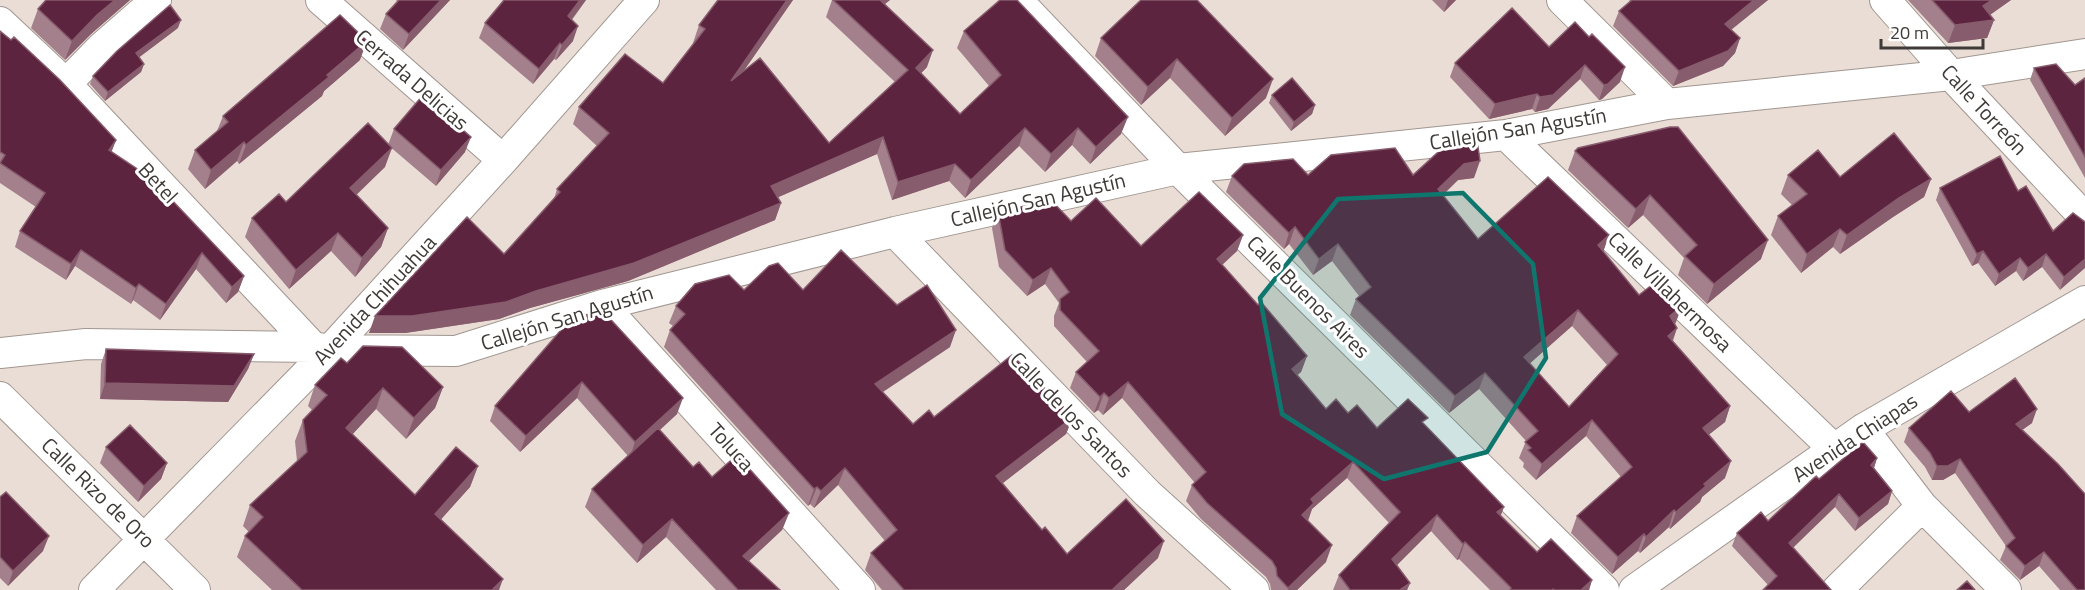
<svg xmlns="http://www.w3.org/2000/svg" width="2085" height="590" font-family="'Titillium Web',sans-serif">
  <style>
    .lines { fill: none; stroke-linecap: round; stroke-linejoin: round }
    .street-casing { stroke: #a19690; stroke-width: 32 }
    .street { stroke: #fff; stroke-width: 30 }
    .wall { fill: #a3808b; fill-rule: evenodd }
    .shaded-wall { fill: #875c6d }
    .building { fill: #5d2440; stroke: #875c6d; stroke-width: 1.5; fill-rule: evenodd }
    .marked { fill: #0f766e; fill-opacity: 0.2; stroke: #0f766e; stroke-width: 4.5; stroke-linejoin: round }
    .labels { text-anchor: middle; stroke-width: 6; stroke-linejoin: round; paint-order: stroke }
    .street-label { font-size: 21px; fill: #3f3a37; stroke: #fff }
  </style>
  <rect width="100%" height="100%" fill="#e9ddd6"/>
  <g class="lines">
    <defs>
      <path id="street" d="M321 0 503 160
        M1017 0 1178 169 1604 590
        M1562 0 1667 104
        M1885 0 1951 75 2085 218
        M0 22 66 84 313 347
        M66 84 102 47 156 0
        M1506 135 1834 449
        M895 232 1147 493 1254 590
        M602 305 860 590
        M0 353 86 344 313 347 330 350 456 351 602 305 895 232 1178 169 1506 135 1667 104 1951 75 2085 54
        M0 397 195 590
        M1863 429 1922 506 2006 590
        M94 590 330 350 503 160 644 0
        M1634 590 1863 429 2085 301
        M1837 590 1922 506"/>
    </defs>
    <use href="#street" class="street-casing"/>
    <use href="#street" class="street"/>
  </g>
  <path class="wall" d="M46 0H130L91 34 65 60 31 28 38 9Z
    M396 0H450L403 50 380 29 386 14 397 1Z
    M586 0 572 20 573 41 556 60 554 59 533 84 479 38 485 23Z
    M718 0H793L744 70 829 143 895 82 826 17 832 0H890L885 4 927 67 921 73 960 114 989 86 957 48 964 31 1121 134 1090 164 1072 145 1045 172 1019 146 965 198 949 181 892 200 877 154 778 197 781 203 775 220 628 281 530 308 499 319 405 333H369L504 254 554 199 557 189 597 146 573 124 579 107 663 83 694 44 693 43 699 25Z
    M1141 0 1266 98 1225 136 1170 78 1141 105 1095 56 1101 38Z
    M1432 0H1456L1444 12Z
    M1629 0H1768L1731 29 1740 38 1735 53 1723 66 1673 86 1613 26 1619 11 1630 1Z
    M1908 0H2011L1990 15 1994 20 1987 38 1948 43Z
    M178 28 139 57 144 64 141 72 105 101 90 84 93 76Z
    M0 31 116 140 111 152 244 276 238 292 226 303 196 269 160 320 133 300 131 304 75 266 66 280 15 247 20 231 36 207 0 183Z
    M1549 47 1620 82 1602 99 1599 100 1580 79 1548 109 1535 112 1532 109 1489 119 1450 77 1455 63Z
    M360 60 324 91 322 96 239 164 237 161 205 189 188 169 195 150 217 131 223 116Z
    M2034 68 2075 85 2085 78V178L2030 80Z
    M1272 95 1315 105 1312 114 1291 131 1269 103Z
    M394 129 465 152 436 186 388 145Z
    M1575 151 1761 259 1707 304 1678 275 1684 258 1643 215 1628 228 1568 170Z
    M385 167 356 194 388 228 381 247 355 277 331 251 289 289 245 237 252 218 286 202Z
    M1308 175H1413L1474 178 1458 180 1442 195 1478 239 1609 235 1603 252 1639 295 1676 322 1675 324 1677 328 1673 341 1730 406 1725 422 1708 435 1725 478 1702 497 1700 502 1670 529 1669 527 1640 553 1638 551 1612 574 1571 533 1577 516 1621 477 1586 436 1536 480 1523 467 1524 463 1519 458 1526 441 1479 389 1449 413 1350 315 1356 299 1359 296 1332 261 1313 275 1289 244 1284 249 1226 192 1232 176ZM1572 326 1607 365 1569 407 1529 363Z
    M1788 175 1840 177 1931 179 1924 197 1893 217 1840 254 1833 247 1801 273 1771 235 1778 216 1792 205 1781 194Z
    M1940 188 2018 191 2053 231 2085 222 2060 290 2042 267 2023 281 2016 271 1995 286 1978 263 1972 266 1936 200Z
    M998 212 1071 221 1141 246 1243 235 1237 251 1222 265 1258 305 1307 356 1301 372 1297 375 1326 409 1348 413 1377 428 1425 426 1500 515 1537 552 1592 580 1589 590H1490L1459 559 1457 560 1431 531 1397 565 1410 583 1407 590H1333L1339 575 1389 523 1347 478 1312 509 1308 521 1326 562 1297 590H1271L1270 584 1266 577 1201 519 1186 501 1192 485 1195 483 1122 398 1103 415 1098 410 1094 413 1070 388 1076 372 1087 362 1054 326V316L1059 303 1045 284 1027 296 999 267 992 228Z
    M744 290H803L897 305 950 347 883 392 913 424 934 417H1073L1066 434 1003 483 1042 530 1067 554 1158 558 1124 590H882L865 570 871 553 885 541 838 485 814 508 810 504 808 506 664 347 670 330 673 326 669 323 676 306Z
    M566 321 677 414 660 430 693 467 712 477 789 513 782 530 749 561 780 590H716L666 537 637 563 585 507 592 489 628 456 577 398 520 452 490 421 495 406 564 327Z
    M106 349 254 354 248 369 228 402 100 399 101 364Z
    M347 363 443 387 435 408 406 439 376 409 352 434 415 495 478 466 470 487 441 519 499 590H272L237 557 245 536 249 532 243 526 250 505 297 461 295 441 303 420 312 410 308 406 315 385Z
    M1969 412 2032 423 2022 430 2085 590H2060L2039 566 2020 580 2000 560 2006 546 1955 473 1943 480H1932L1925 467 1904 442 1909 428Z
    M106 447 167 463 161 479 138 502 100 463Z
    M1877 458 1874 468 1892 491 1888 504 1855 531 1835 507 1793 548 1831 590 1768 585 1732 546 1737 533 1768 521 1819 479Z
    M0 497 43 551 8 586 0 578Z"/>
  <path class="shaded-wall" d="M115 0H130L91 34 65 60 72 41 97 15Z
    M441 0H450L403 50 409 34Z
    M580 0H586L562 32 568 16Z
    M787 0H793L725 98 731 81Z
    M877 0H890L871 15Z
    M1448 0H1456L1444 12Z
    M1754 0H1768L1720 39 1725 24Z
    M1992 0H2011L1981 21 1994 20 1987 38 1948 43 1955 25Z
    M181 20 178 28 133 62 136 53Z
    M578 26 573 41 556 60 562 45Z
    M1740 38 1735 53 1723 66 1673 86 1679 71Z
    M367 41 360 60 324 91 322 96 239 164 246 145Z
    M560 43 554 59 533 84 539 69Z
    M933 50 927 67 910 85 916 68Z
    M1177 59 1170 78 1141 105 1148 87Z
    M144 64 141 72 105 101 108 92Z
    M1585 65 1580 79 1548 109 1535 112 1540 97Z
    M1625 67 1620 82 1602 99 1599 100 1604 85Z
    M1273 79 1266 98 1225 136 1232 118Z
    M1537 94 1532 109 1489 119 1495 104Z
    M1315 105 1312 114 1291 131 1294 122Z
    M1128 117 1121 134 1090 164 1096 147Z
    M1025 128 1019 146 965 198 971 180Z
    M1078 128 1072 145 1045 172 1051 154Z
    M471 137 465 152 436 186 441 170Z
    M883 137 877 154 765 203 771 186Z
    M116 140 110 156 109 150Z
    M244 142 237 161 205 189 211 170Z
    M392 148 385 167 344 207 350 188Z
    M1480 161 1474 178 1458 180 1432 206 1438 189 1464 164Z
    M955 164 949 181 892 200 898 182Z
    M1931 179 1924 197 1893 217 1840 254 1847 235 1899 198Z
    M1650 195 1643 215 1628 228 1636 209Z
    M781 203 775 220 628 281 530 308 499 319 405 333H369L375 316Z
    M1295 227 1289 244 1284 249 1289 233Z
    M388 228 381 247 355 277 362 258Z
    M1840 229 1833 247 1801 273 1807 254Z
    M338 233 331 251 289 289 296 270Z
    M1243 235 1237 251 1211 275 1217 259Z
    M1609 235 1603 252 1598 245Z
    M1768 240 1761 259 1707 304 1714 284Z
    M1338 244 1332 261 1313 275 1319 259Z
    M81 250 75 266 66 280 71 264Z
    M1983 251 1978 263 1972 266 1977 254Z
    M202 253 196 269 160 320 166 304Z
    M2046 254 2042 267 2023 281 2028 268Z
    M2020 258 2016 271 1995 286 1999 274Z
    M2085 259V268L2060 290 2064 277Z
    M1051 268 1045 284 1027 296 1033 280Z
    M244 276 238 292 226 303 232 287Z
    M139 284 133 300 131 304 136 288Z
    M1682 306 1676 322 1664 333 1670 316Z
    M1578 310 1572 326 1518 374 1524 357Z
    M1677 328 1671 344 1668 336Z
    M956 330 950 347 869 401 875 384Z
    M254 354 248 369 228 402 100 399 105 383Z
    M1307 356 1301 372 1286 385 1292 369Z
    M1485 373 1479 389 1449 413 1455 396Z
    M582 382 577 398 520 452 526 436Z
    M1128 382 1122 398 1103 415 1109 398Z
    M443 387 435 408 406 439 414 418Z
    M383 388 376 409 339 449 346 428Z
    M1104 393 1098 410 1094 413 1100 397Z
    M683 398 677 414 630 457 635 442Z
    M1730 406 1725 422 1697 444 1703 428Z
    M2037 409 2032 423 2011 438 2016 424Z
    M1073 417 1066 434 990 493 996 476Z
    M1592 420 1586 436 1536 480 1542 464Z
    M1877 458 1873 471 1871 465Z
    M1960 459 1955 473 1943 480H1932L1937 466Z
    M1731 461 1725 478 1702 497 1700 502 1670 529 1676 512 1704 484Z
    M1353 462 1347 478 1312 509 1308 520 1296 532 1302 515 1311 499Z
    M167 463 161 479 138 502 144 486Z
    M478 466 470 487 427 535 435 514Z
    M845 468 838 485 814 508 821 491Z
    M817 487 810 504 808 506 814 489Z
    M1892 491 1888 504 1855 531 1859 518Z
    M1839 494 1835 507 1784 556 1789 543Z
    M1504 507 1498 523 1497 512Z
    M1674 510 1669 527 1640 553 1646 537Z
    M789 513 782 530 736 573 743 556Z
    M1437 515 1431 531 1386 576 1392 559Z
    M672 519 666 537 637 563 643 545Z
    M1644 534 1638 551 1612 574 1618 557Z
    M49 536 43 551 8 586 13 571Z
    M1164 541 1158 558 1124 590H1112Z
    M1465 542 1459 559 1457 560 1463 544Z
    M1332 545 1326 562 1297 590H1288V588Z
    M2044 552 2039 566 2020 580 2025 566Z
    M503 579 499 590H492Z
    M1592 580 1589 590H1581Z
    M1410 583 1407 590H1401Z"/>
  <path class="building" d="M46 0H115L97 15 72 41 38 9Z
    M399 0H441L409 34 386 14Z
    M504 0H580L568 16 578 26 562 45 560 43 539 69 485 23Z
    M718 0H787L731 81 760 58 829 143 908 70 833 0H880L933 50 916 68 960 114 1001 75 964 31 1000 0H1017L1128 117 1096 147 1078 128 1051 154 1025 128 971 180 955 164 898 182 883 137 771 186 781 203 634 263 536 291 506 302 412 316H375L467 217 504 254 560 192 557 189 609 133 579 107 625 54 663 83 705 29 699 25Z
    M1141 0H1197L1273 79 1232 118 1177 59 1148 87 1101 38Z
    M1632 0H1754L1725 24 1740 38 1728 51 1679 71 1619 11Z
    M1932 0H1992L1983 6 1994 20 1955 25Z
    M170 5 181 20 136 53 144 64 108 92 93 76 117 51Z
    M1512 8 1549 47 1575 22 1589 37 1592 34 1625 67 1608 84 1604 85 1585 65 1553 95 1540 97 1537 94 1495 104 1455 63Z
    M340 15 367 41 327 75 329 77 246 145 244 142 211 170 195 150 228 122 223 116Z
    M0 31 11 40 14 37 60 80 116 140 109 150 151 178 244 276 232 287 202 253 166 304 139 284 136 288 81 250 71 264 20 231 45 193 0 163 5 155 0 152Z
    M2056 64 2075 85 2085 78V157L2034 68Z
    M1292 78 1315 105 1294 122 1272 95Z
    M423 95 471 137 441 170 394 129Z
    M368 123 392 148 350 188 388 228 362 258 338 233 296 270 252 218 279 194 286 202Z
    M1670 127H1678L1768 240 1714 284 1685 256 1697 245 1650 195 1636 209 1575 151 1578 148Z
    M1894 133 1931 179 1899 198 1847 235 1840 229 1807 254 1778 216 1807 194 1788 175 1818 150 1840 177Z
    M1477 140 1480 161 1464 164 1438 189 1478 239 1548 177 1609 235 1598 245 1639 295 1657 281 1682 306 1670 316 1677 328 1668 336 1730 406 1703 428 1731 461 1704 484 1706 486 1676 512 1674 510 1646 537 1644 534 1618 557 1577 516 1632 467 1592 420 1542 464 1528 450 1531 448 1525 442 1538 431 1485 373 1455 396 1356 299 1371 287 1338 244 1319 259 1295 227 1289 233 1232 176 1244 164 1293 159 1308 175 1331 155 1395 148 1413 175 1448 143ZM1578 310 1618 354 1569 407 1524 357Z
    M2000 156 2018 191 2026 186 2053 231 2073 213 2085 222V259L2064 277 2046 254 2028 268 2020 258 1999 274 1983 251 1977 254 1940 188Z
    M1199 192 1243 235 1217 259 1258 305 1261 302 1307 356 1292 369 1326 409 1336 399 1348 413 1357 405 1377 428 1408 399 1428 418 1422 422 1504 507 1497 512 1537 552 1551 539 1592 580 1581 590H1554L1553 589 1552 590H1510L1511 588 1465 542 1463 544 1437 515 1392 559 1410 583 1401 589 1402 590H1350L1339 575 1400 512 1353 462 1311 499 1314 503 1302 515 1332 545 1288 588 1277 576 1276 568 1272 561 1207 503 1192 485 1206 472 1128 382 1109 398 1104 393 1100 397 1076 372 1099 351 1060 310V299L1069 292 1051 268 1033 280 1005 250 998 212 1051 200 1071 221 1096 198 1141 246Z
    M841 250 897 305 927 285 956 330 875 384 913 424 929 410 934 417 1012 355 1073 417 996 476 1042 530 1045 527 1067 554 1126 499 1164 541 1112 590H904L871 553 897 530 845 468 821 491 817 487 814 489 670 330 685 314 676 306 695 284 729 275 744 290 769 266 778 263 803 290Z
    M602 310 683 398 635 442 582 382 526 436 495 406 568 322 566 321Z
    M363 346 402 347 443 387 414 418 383 388 346 428 415 495 456 447 478 466 435 514 503 579 492 590H302L245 536 263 517 250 505 307 452 303 420 327 395 315 385 341 358 347 363Z
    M106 349 254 354 234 386 105 383Z
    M2015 378 2037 409 2016 424 2058 464 2085 494V590H2077L2044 552 2025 566 2006 546 2015 538 1960 459 1948 466H1937L1930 453 1909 428 1951 391 1969 412Z
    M130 425 167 463 144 486 106 447Z
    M658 428 693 467 699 462 712 477 737 455 789 513 743 556 780 590H738L672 519 643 545 592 489Z
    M1863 442 1877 458 1871 465 1892 491 1859 518 1839 494 1789 543 1831 590H1763L1777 576 1737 533 1761 512 1768 521 1816 476 1819 479Z
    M6 492 49 536 13 571 0 557V497Z
    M1967 581 1975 590H1957Z"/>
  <path class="marked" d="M1463 193 1533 264 1546 358 1487 452 1384 479 1282 414 1260 298 1338 199Z"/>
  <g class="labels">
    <g class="street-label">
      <text transform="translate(412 80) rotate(41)" y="7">Cerrada Delicias</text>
      <text transform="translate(1984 110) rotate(47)" y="7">Calle Torreón</text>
      <text transform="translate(1518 129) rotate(-9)" y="7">Callejón San Agustín</text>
      <text transform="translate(158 183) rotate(47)" y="7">Betel</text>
      <text transform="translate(1038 200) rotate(-13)" y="7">Callejón San Agustín</text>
      <text transform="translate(1670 292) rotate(44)" y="7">Calle Villahermosa</text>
      <text transform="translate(1308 297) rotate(45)" y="7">Calle Buenos Aires</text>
      <text transform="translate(375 300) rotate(-47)" y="7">Avenida Chihuahua</text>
      <text transform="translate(567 318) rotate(-17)" y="7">Callejón San Agustín</text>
      <text transform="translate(1071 415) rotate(46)" y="7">Calle de los Santos</text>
      <text transform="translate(1855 438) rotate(-33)" y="7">Avenida Chiapas</text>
      <text transform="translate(731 447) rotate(48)" y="7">Toluca</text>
      <text transform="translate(98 493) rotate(44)" y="7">Calle Rizo de Oro</text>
    </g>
  </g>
  <path d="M1881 39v9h102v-9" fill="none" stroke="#3f3a37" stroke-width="3"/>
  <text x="1890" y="39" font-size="18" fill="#3f3a37" stroke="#ffffff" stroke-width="4.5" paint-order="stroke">20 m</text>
</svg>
